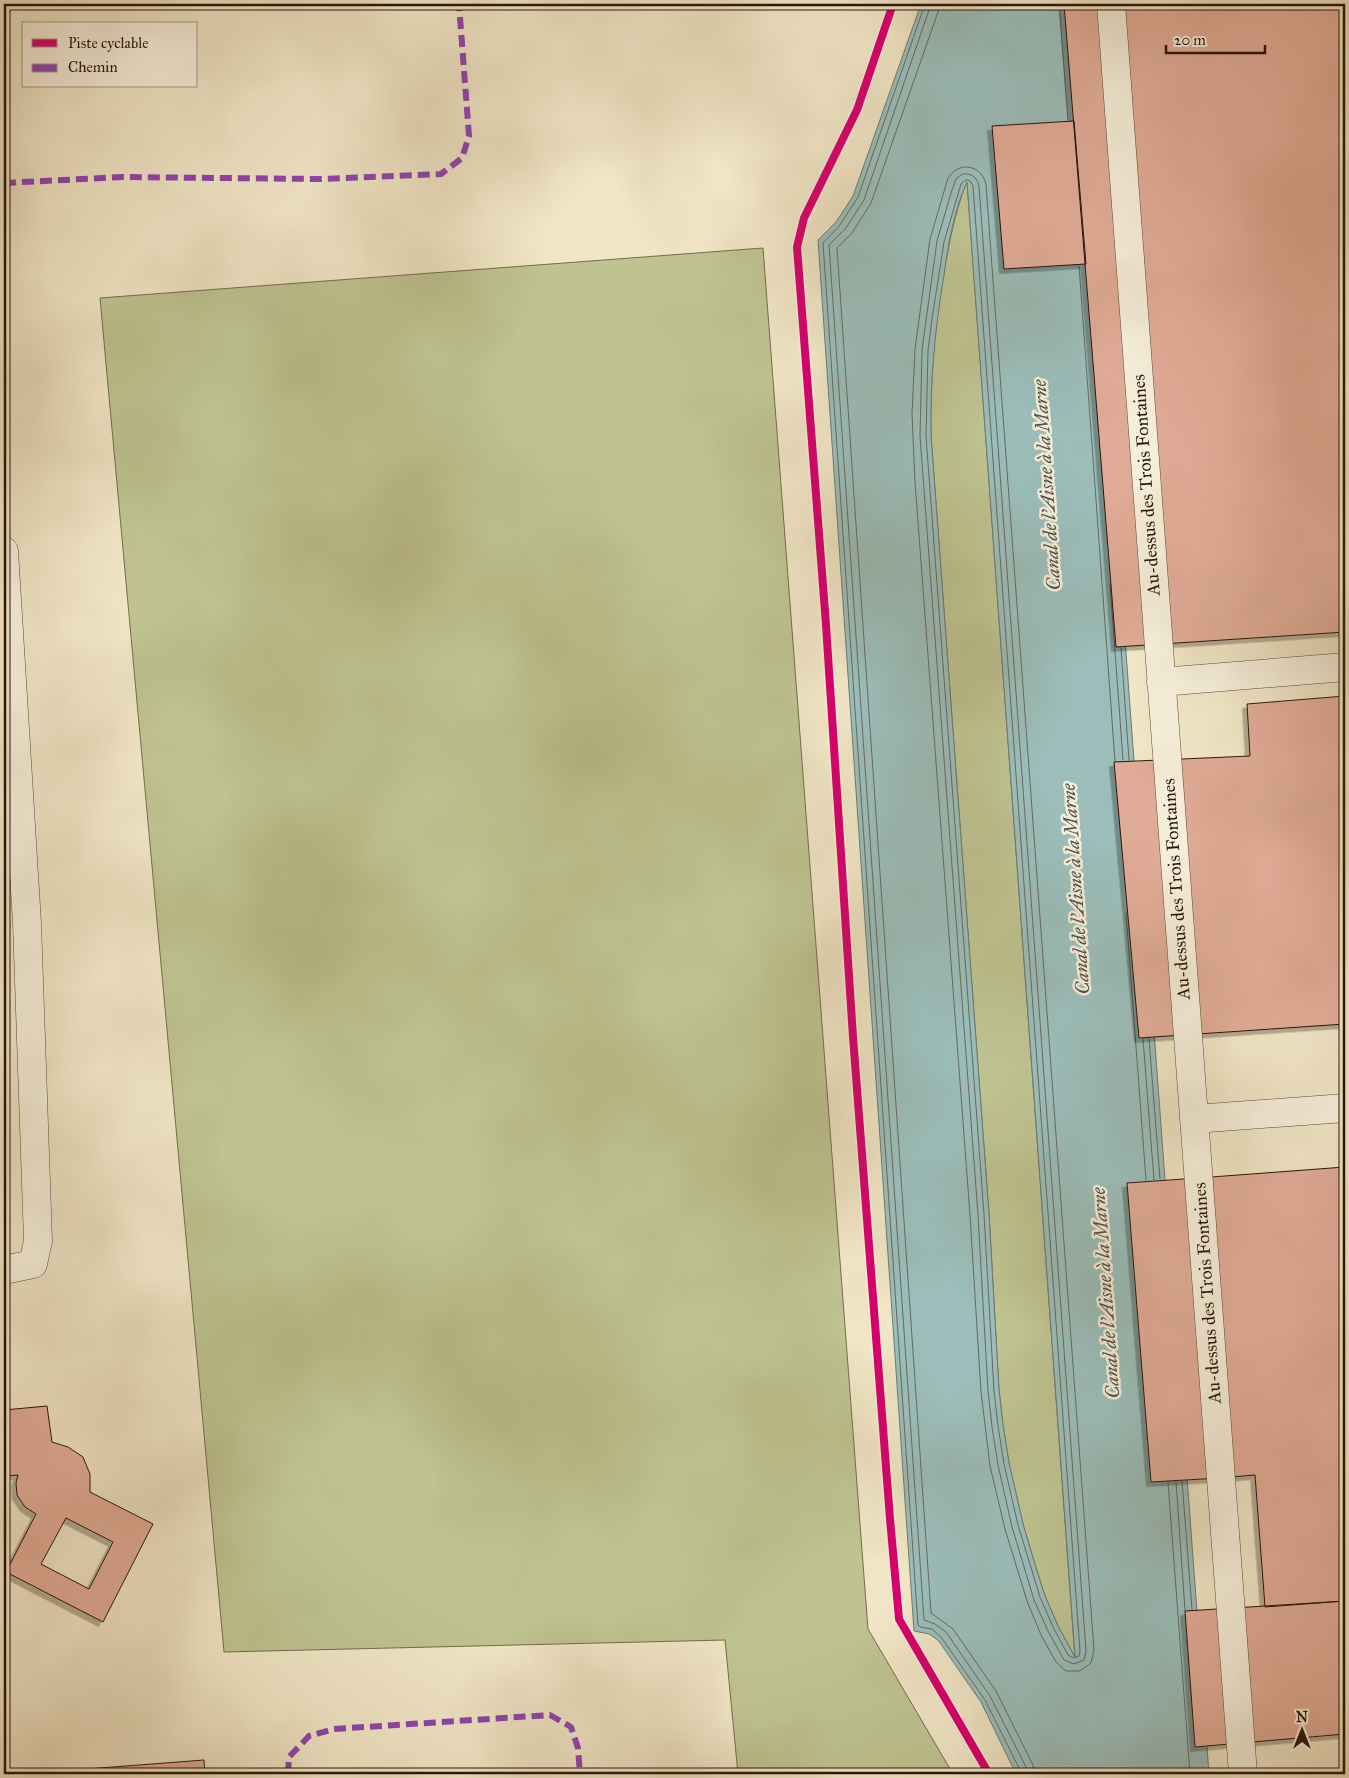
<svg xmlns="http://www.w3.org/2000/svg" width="1349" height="1778" font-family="'IM FELL Great Primer',serif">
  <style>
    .green { fill: #bec391; stroke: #746c4e }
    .water { fill: #9bbeba; stroke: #6e7a74; fill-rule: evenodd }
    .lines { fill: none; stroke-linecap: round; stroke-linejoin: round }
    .shore { stroke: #636a62; stroke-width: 1 }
    .building { fill: #e0ab96; stroke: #2b150a; fill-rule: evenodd; filter: url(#shadow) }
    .minor-casing { stroke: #5c4939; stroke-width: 29 }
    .minor { stroke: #f5eed9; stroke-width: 28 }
    .quiet { stroke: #8e44ad; stroke-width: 6; stroke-dasharray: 12 6; stroke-linecap: butt }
    .cycleway-casing { stroke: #f5eed9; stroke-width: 11 }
    .cycleway { stroke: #d6006c; stroke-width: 8 }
    .labels { text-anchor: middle; stroke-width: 5; stroke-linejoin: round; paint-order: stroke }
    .street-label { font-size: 18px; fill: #2b150a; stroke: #f5eed9 }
    .water-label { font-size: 19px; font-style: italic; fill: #525048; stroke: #f5eed9 }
  </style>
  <defs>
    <filter id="shadow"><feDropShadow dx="-4.5" dy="4.5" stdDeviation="0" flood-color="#0004"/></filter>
  </defs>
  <rect width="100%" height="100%" fill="#f0e5c5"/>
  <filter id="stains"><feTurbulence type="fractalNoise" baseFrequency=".004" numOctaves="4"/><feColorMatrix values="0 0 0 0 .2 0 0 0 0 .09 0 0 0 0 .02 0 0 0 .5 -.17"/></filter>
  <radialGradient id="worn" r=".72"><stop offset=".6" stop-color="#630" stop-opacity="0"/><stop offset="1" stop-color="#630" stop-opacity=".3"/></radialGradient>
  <path class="green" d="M967 181 1075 1658 1058 1626 1045 1596 1036 1568 1023 1524 1009 1463 1003 1425 999 1390 989 1214 931 436C930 384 934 335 942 284 948 249 954 214 967 181Z
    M763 248 868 1629 953 1774H738L725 1640 224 1652 100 298Z"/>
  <path class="water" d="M921 4H1078L1209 1774H1016L981 1702 938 1640 929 1634 914 1631 818 240 836 222 853 196ZM967 182 1075 1656V1657L1058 1626 1045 1596 1036 1568 1023 1524 1009 1463 1003 1425 999 1390 989 1214 931 436C930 381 935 329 944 275 948 244 954 210 967 182Z"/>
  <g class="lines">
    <path class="shore" d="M925 4 858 197 840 225 823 243 918 1625 920 1627 932 1629 941 1637 985 1700 1020 1770 1021 1774
      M931 4 864 200 846 228 829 245 924 1620 935 1624 946 1632 990 1696 1026 1767 1027 1774
      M939 4 938 12 871 203 852 233 837 248 931 1613 953 1629 996 1691 1033 1765 1034 1774
      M1059 4 1068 120
      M963 167C975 166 984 173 986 185L1094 1650 1091 1663 1080 1671H1066L1056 1662 1041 1635 1027 1601 1005 1529 990 1466 981 1392 970 1215 915 482 912 414 915 349 930 239 948 178 954 171Z
      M963 174C971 173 977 177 979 186L1086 1651 1084 1660 1074 1664 1064 1660 1048 1631 1034 1600 1012 1527 998 1465 992 1427 988 1391 978 1215 920 436 922 350 937 241 951 193 956 179Z
      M968 180 971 182 973 186 1080 1651 1079 1656 1074 1658 1068 1655 1054 1629 1040 1597 1018 1525 1004 1464 998 1426 994 1391 984 1214 926 436 928 351 932 319 944 242 961 184 964 181Z
      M1079 266 1115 761
      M1110 584 1123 760
      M1121 648 1129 760
      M1126 913 1146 1180
      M1143 1039 1154 1180
      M1149 1039 1160 1179
      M1182 1481 1192 1609
      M1168 1482 1190 1774
      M1176 1482 1185 1610"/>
  </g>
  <path class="building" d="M1064 4H1345V632L1116 647Z
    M1074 121 1086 264 1004 269 992 126Z
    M1345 696V1024L1139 1038 1114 762 1250 756 1247 704Z
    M1345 1167V1601L1265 1607 1255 1475 1220 1478 1198 1178Z
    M1198 1178 1220 1478 1151 1482 1127 1183Z
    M47 1406 52 1442 68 1447 83 1457 90 1474V1492L153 1524 103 1622 6 1572 36 1514 25 1507 17 1495 16 1483 18 1475 4 1476V1410ZM66 1518 113 1542 89 1589 41 1564Z
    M1345 1601V1734L1195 1747 1185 1611Z
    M204 1760 205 1774H21Z"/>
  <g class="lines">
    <defs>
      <path id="minor" d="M1111 4 1243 1774
        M4 551 27 923 38 1241 33 1264 4 1270
        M1161 682 1345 667
        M1194 1119 1345 1108"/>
    </defs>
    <use href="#minor" class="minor-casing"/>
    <use href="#minor" class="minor"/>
    <path class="quiet" d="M4 183 122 177 319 179 441 174 462 158 469 136 459 4
      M288 1774 289 1757 309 1736 334 1729 550 1715 571 1727 578 1748 580 1774"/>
    <defs>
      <path id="cycleway" d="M893 4 857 110 804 218 797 247 826 625 853 1037 890 1519 899 1619 989 1774"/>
    </defs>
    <use href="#cycleway" class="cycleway-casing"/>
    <use href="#cycleway" class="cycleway"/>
  </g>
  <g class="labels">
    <g class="street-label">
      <text transform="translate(1146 485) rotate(-94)" y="6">Au-dessus des Trois Fontaines</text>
      <text transform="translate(1176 889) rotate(-94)" y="6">Au-dessus des Trois Fontaines</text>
      <text transform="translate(1207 1293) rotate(-94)" y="6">Au-dessus des Trois Fontaines</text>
    </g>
    <g class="water-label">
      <text transform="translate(1046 485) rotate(-94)" y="7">Canal de l'Aisne à la Marne</text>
      <text transform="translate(1075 889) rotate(-94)" y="7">Canal de l'Aisne à la Marne</text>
      <text transform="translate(1105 1293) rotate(-94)" y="7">Canal de l'Aisne à la Marne</text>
    </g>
  </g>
  <rect width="1349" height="1778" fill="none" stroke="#f0e5c5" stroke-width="20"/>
  <rect x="5" y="5" width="1339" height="1768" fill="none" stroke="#2b150a" stroke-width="2.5"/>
  <rect x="10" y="10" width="1329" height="1758" fill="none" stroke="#2b150a"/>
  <rect x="22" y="22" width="175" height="65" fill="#f5eed9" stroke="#a49786"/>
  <rect x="32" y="39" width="25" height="8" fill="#d6006c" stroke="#a49786"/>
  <text x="68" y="48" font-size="15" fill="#2b150a">Piste cyclable</text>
  <rect x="32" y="64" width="25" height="8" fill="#8e44ad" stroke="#a49786"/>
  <text x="68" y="72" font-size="15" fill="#2b150a">Chemin</text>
  <g transform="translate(1302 1730)" stroke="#f5eed9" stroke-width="4" paint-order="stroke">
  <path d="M0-4L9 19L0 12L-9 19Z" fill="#2b150a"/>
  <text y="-8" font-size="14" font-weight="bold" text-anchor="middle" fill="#2b150a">N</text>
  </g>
  <path d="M1166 45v8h99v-8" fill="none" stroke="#2b150a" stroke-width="2.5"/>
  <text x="1174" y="45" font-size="15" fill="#2b150a" stroke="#f5eed9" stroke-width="4" paint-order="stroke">20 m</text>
  <rect width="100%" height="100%" filter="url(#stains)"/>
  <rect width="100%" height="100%" fill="url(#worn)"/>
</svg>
